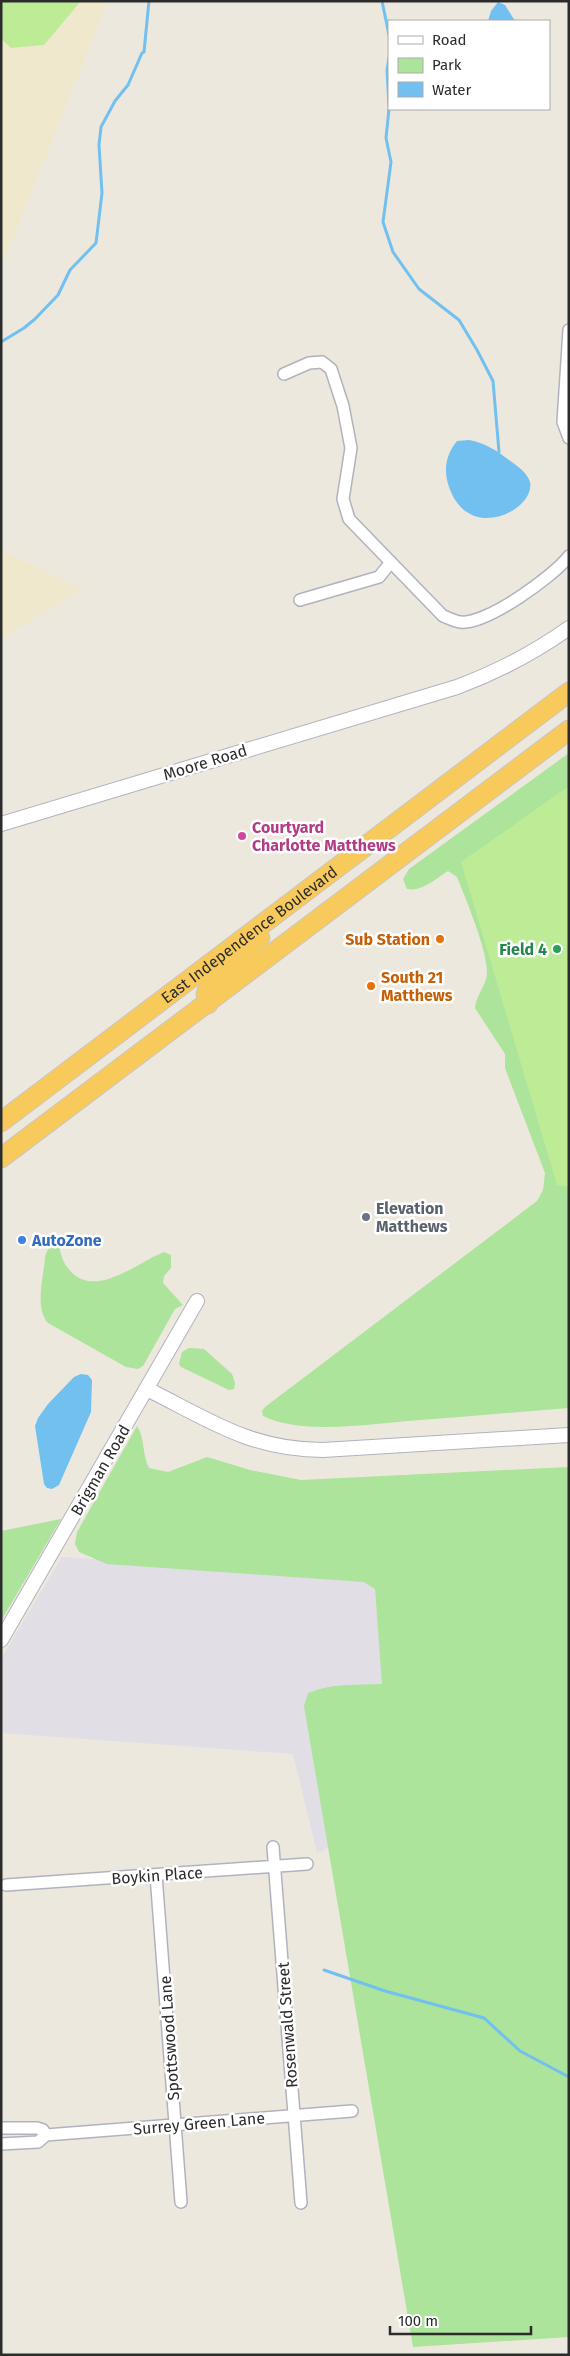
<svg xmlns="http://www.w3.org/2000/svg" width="570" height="2356" font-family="'Fira Sans',sans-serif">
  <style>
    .industrial { fill: #e1dee6 }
    .education { fill: #efe8cd }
    .green { fill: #abe49a }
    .pitch { fill: #bdeb96 }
    .water { fill: #71c0f0 }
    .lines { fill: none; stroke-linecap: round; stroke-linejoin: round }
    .stream { stroke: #71c0f0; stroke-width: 3 }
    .minor-casing { stroke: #b2b2bf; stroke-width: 14 }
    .tertiary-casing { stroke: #b2b2bf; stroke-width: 16 }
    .trunk-casing { stroke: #c8c8c8; stroke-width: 21 }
    .minor { stroke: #fff; stroke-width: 11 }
    .tertiary { stroke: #fff; stroke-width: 14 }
    .trunk { stroke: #f8ca5b; stroke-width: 19 }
    .hotel-dot { fill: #d1479c; stroke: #fff; stroke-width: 2 }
    .food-dot { fill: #e8710a; stroke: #fff; stroke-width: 2 }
    .leisure-dot { fill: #2e9e5b; stroke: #fff; stroke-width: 2 }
    .worship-dot { fill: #6b7280; stroke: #fff; stroke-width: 2 }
    .shop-dot { fill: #3f7fe0; stroke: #fff; stroke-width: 2 }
    .labels { text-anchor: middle; stroke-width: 5; stroke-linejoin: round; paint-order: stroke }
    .street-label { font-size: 16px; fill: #2c2c2c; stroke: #fff }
    .hotel-label { font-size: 16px; font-weight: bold; fill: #b23c85; stroke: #fff; text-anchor: start }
    .food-label { font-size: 16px; font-weight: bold; fill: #c56008; stroke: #fff; text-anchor: end }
    .leisure-label { font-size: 16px; font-weight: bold; fill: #27864d; stroke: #fff; text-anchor: end }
    .worship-label { font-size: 16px; font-weight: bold; fill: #5b616d; stroke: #fff; text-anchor: start }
    .shop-label { font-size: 16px; font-weight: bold; fill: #366cbe; stroke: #fff; text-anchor: start }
  </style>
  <rect width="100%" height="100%" fill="#ede8de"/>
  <path class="industrial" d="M62 1557 374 1578 393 1816 317 1853 293 1754 1 1733V1659Z"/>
  <path class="education" d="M1 1H108L1 268Z
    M1 550 83 589 1 639Z"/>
  <path class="green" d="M569 753V1408C519 1412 470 1416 421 1420 377 1423 302 1436 263 1416L262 1411 265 1407 537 1201 543 1190 545 1173 505 1068V1054L475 1008C476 994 487 986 487 972 487 949 466 900 457 877L448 871C437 878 422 892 407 889L403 879 409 869Z
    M57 1242C60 1248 61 1257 65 1264 90 1304 134 1264 164 1252L171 1255V1268L164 1276 163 1283 183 1305 175 1309 143 1366 138 1369 126 1367 48 1323C34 1307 44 1276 45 1257 47 1250 50 1244 57 1242Z
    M189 1348 204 1349 232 1374 235 1383 234 1389 229 1390 181 1367 179 1364 182 1352Z
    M137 1426C145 1437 142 1455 149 1468L168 1472 207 1457 250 1470 301 1480 569 1467V2337L413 2347 304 1706 308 1693C333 1683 356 1685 382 1684L375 1589 364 1582 107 1564 79 1552 75 1544 77 1532Z
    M61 1519 1 1621V1531Z"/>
  <path class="pitch" d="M1 1H81L44 45 11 48 1 39Z
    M569 786V1187L557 1185 461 862Z"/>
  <path class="water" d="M498 2 505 5 515 21H488L491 11Z
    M469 440C485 443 496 450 509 460 517 466 527 472 530 482 536 509 469 545 449 487 443 470 446 454 457 441Z
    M81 1374 88 1375 92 1380 91 1412 59 1485 52 1489 47 1488 44 1484 35 1426 38 1418 48 1404 74 1377Z"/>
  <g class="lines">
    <path class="stream" d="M382 1 389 35
      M389 58 387 70 389 106
      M389 109 386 138 391 162 383 222 393 252 419 289 459 320 477 350 493 381 499 452
      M1 342 24 328 35 319 58 295 70 270 96 243 102 193 99 145 101 127 115 101 128 85 142 53 144 52 149 1
      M324 1970 385 1991 484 2018 520 2051 569 2077"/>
    <defs>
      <path id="minor" d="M569 330 563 422 569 438
        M284 374 309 363 322 362 331 369 343 406 351 448 343 499 349 519 443 616C449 618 456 622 461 622 486 625 554 576 569 556
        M300 600 379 577 391 562
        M273 1847 301 2203
        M156 1875 181 2202
        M6 1885 307 1864
        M1 2128H37L43 2130 46 2135
        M1 2144 38 2142 46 2135 352 2111"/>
      <path id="tertiary" d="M1 824 457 687C497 672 534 653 569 628
        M147 1389C209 1420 251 1450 323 1450L569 1435
        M1 1640 197 1301"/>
      <g id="trunk">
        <path d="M208 1004 206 994 209 984 260 938"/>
        <path id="s1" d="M1 1122 569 692"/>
        <path d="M1 1158 569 730"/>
      </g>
    </defs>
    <use href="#minor" class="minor-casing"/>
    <use href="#tertiary" class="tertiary-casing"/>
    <use href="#trunk" class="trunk-casing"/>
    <use href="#minor" class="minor"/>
    <use href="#tertiary" class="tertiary"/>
    <use href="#trunk" class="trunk"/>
  </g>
  <circle class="hotel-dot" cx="242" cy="836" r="5"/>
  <g class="food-dot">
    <circle cx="440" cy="939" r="5"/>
    <circle cx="371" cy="986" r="5"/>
  </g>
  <circle class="leisure-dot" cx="557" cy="949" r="5"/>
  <circle class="worship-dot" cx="366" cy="1217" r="5"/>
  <circle class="shop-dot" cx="22" cy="1240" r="5"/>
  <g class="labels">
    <g class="street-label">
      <text transform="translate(205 762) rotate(-17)" y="6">Moore Road</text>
      <text dy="6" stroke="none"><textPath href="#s1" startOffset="311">East Independence Boulevard</textPath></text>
      <text transform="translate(100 1470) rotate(-60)" y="6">Brigman Road</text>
      <text transform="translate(157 1875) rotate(-4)" y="6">Boykin Place</text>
      <text transform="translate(287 2025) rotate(-94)" y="6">Rosenwald Street</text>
      <text transform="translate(169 2038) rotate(-94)" y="6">Spottswood Lane</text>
      <text transform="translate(199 2123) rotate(-5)" y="6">Surrey Green Lane</text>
    </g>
    <g class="hotel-label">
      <text x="252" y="833">Courtyard<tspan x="252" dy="18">Charlotte Matthews</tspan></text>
    </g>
    <g class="food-label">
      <text x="430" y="945">Sub Station</text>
      <text x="381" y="983" text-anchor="start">South 21<tspan x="381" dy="18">Matthews</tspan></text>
    </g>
    <g class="leisure-label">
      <text x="547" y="955">Field 4</text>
    </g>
    <g class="worship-label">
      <text x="376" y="1214">Elevation<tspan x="376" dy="18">Matthews</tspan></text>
    </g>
    <g class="shop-label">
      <text x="32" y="1246">AutoZone</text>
    </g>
  </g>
  <rect width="570" height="2356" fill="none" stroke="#2c2c2c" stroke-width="5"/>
  <rect x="388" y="20" width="162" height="90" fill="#ffffff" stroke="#ababab"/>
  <rect x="398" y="36" width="25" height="8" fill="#ffffff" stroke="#ababab"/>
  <text x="432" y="45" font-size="15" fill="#2c2c2c">Road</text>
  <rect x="398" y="58" width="25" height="15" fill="#abe49a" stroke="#ababab"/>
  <text x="432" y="70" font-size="15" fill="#2c2c2c">Park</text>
  <rect x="398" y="82" width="25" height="15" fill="#71c0f0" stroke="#ababab"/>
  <text x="432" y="95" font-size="15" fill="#2c2c2c">Water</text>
  <path d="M390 2326v8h141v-8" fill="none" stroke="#2c2c2c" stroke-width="2.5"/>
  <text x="398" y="2326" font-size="15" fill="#2c2c2c" stroke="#ffffff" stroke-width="4" paint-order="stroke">100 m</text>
</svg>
